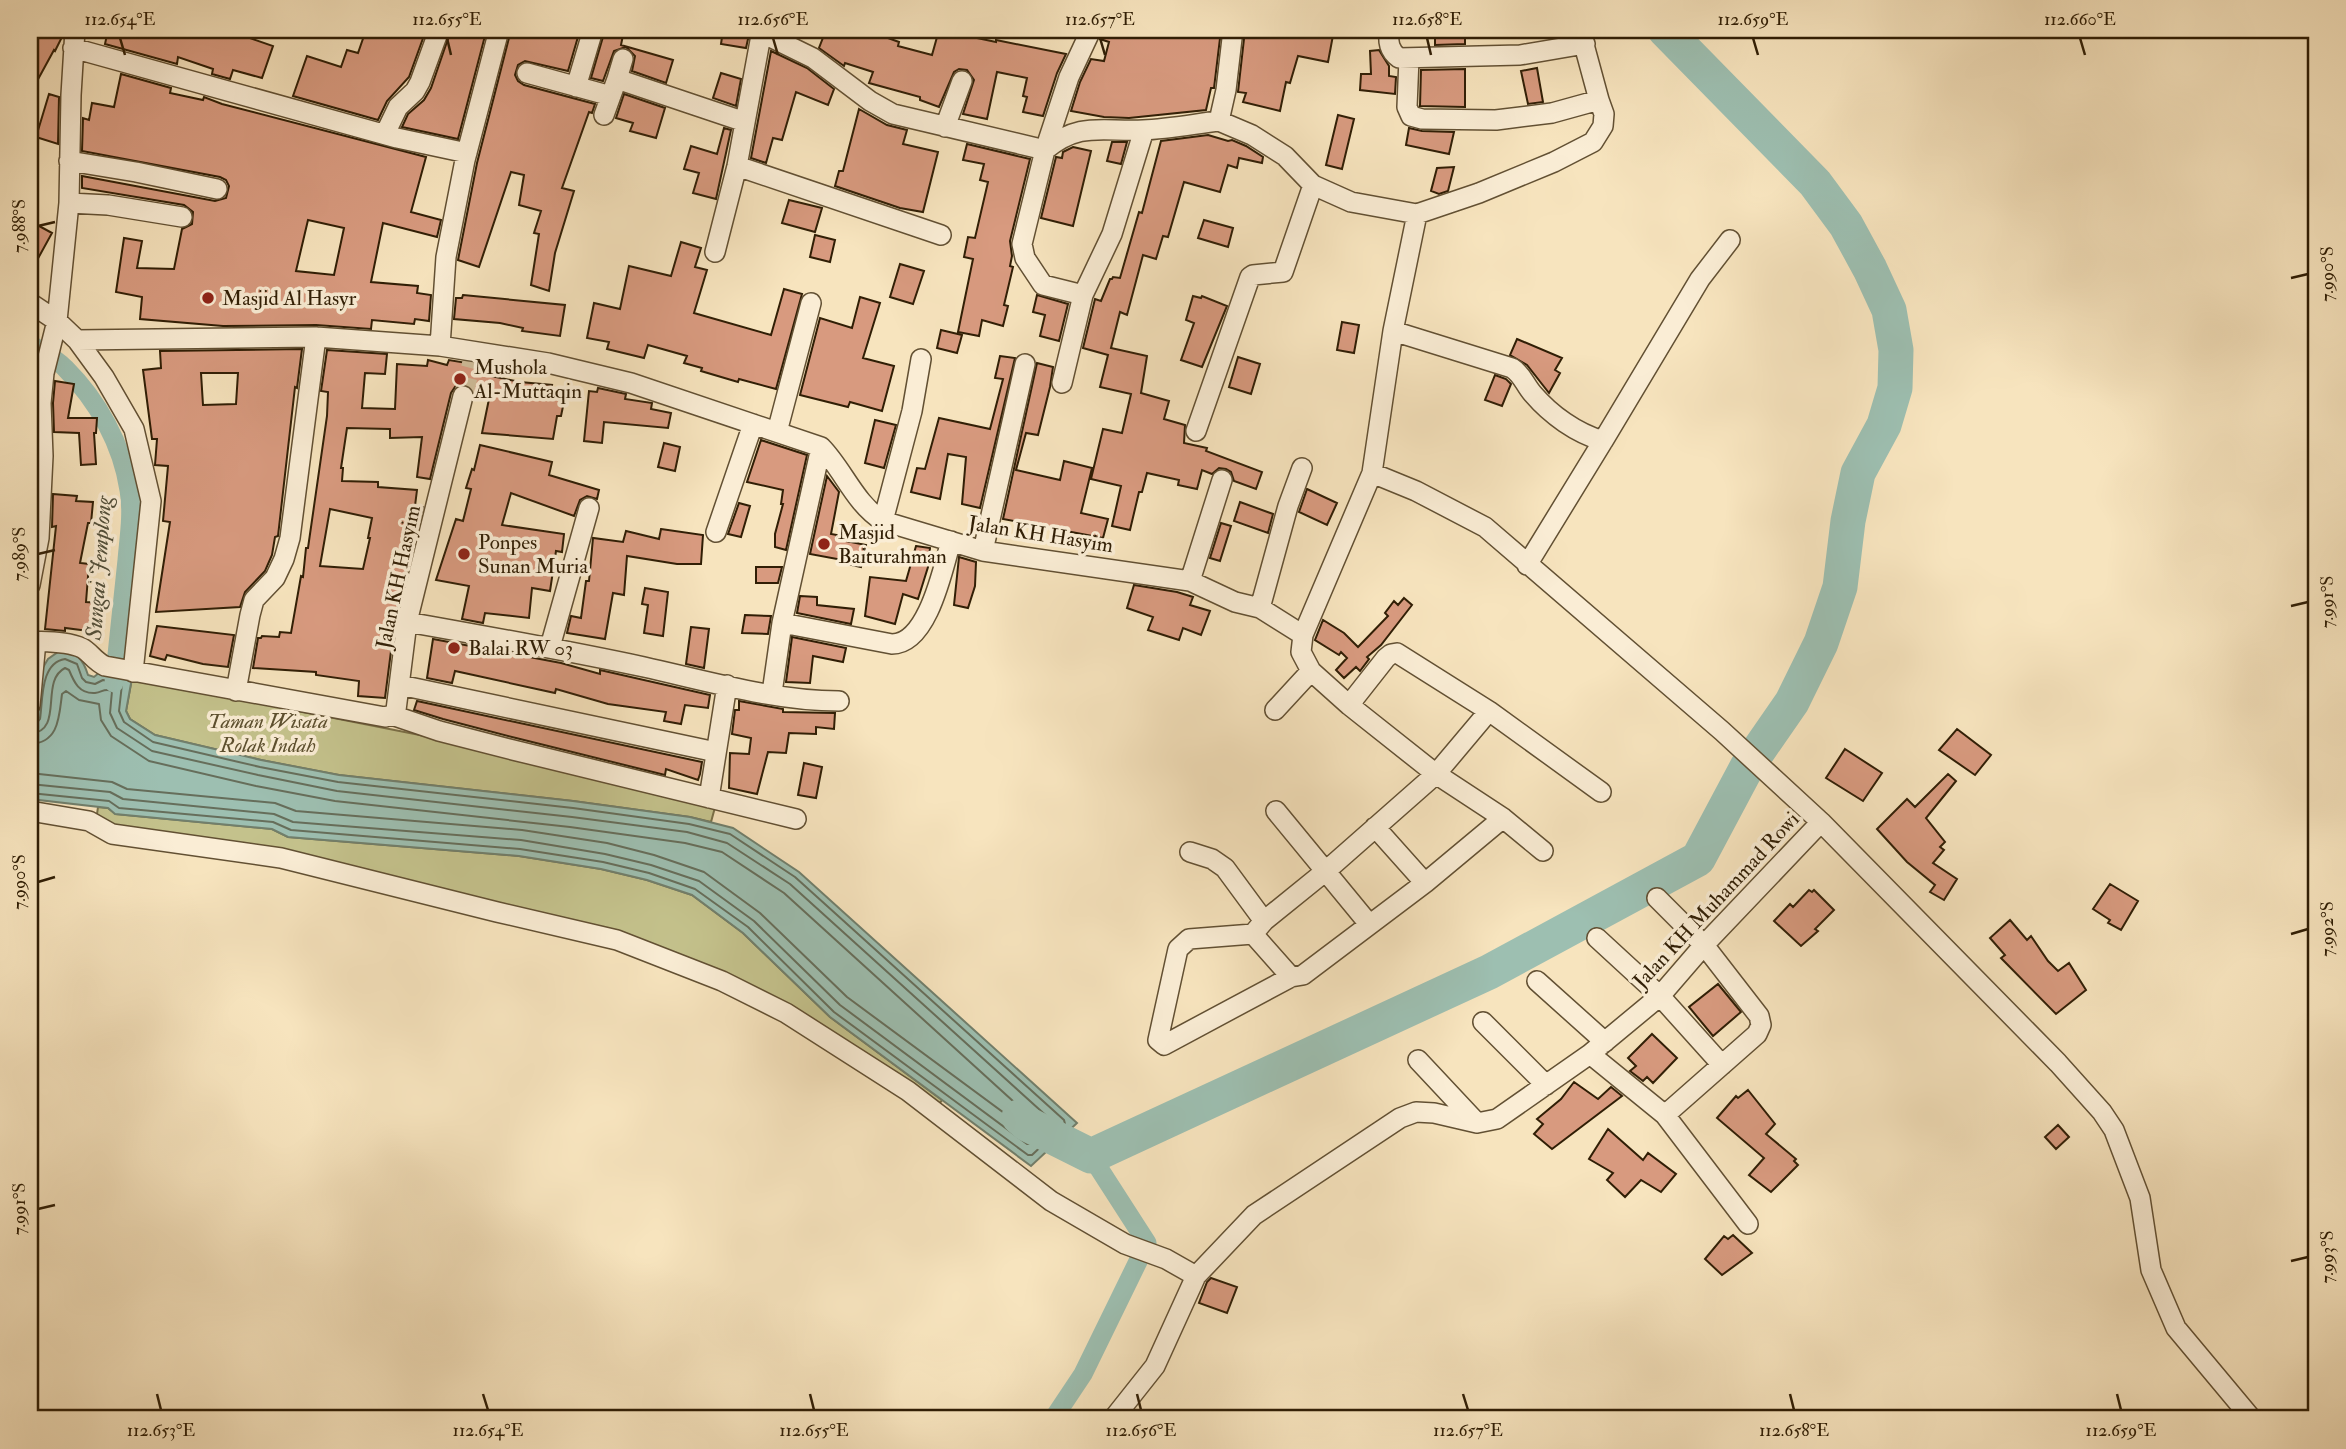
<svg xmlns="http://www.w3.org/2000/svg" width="2346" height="1449" font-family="'IM FELL Double Pica',serif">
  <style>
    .green { fill: #c4c28c; stroke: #7a7048; stroke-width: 2 }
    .water { fill: #9dbfb1; stroke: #717f6c; stroke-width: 2 }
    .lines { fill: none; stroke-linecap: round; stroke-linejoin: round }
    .shore { stroke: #666e5b; stroke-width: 2 }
    .canal { stroke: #9dbfb1; stroke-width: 19 }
    .river { stroke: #9dbfb1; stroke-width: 35 }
    .building { fill: #d89a7f; stroke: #301e05; stroke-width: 2; fill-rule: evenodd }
    .minor-tunnel { stroke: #cfbc99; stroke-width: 19; stroke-dasharray: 19 10; stroke-linecap: butt }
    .minor-casing { stroke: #625033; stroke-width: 22 }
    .minor { stroke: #faedd5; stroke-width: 19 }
    .ticks { fill: none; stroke: #301e05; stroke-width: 2.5 }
    .poi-dot { fill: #8f2418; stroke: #faedd5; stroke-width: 2.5 }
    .labels { text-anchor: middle; stroke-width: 7; stroke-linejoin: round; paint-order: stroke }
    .poi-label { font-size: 21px; fill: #301e05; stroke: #faedd5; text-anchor: start }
    .street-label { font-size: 21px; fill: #301e05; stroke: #faedd5 }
    .park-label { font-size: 21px; font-style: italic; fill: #5c4f2e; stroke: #faedd5 }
    .water-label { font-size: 23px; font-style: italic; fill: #514e39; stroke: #faedd5 }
    .neatline { fill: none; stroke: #301e05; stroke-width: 2.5 }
    .ticks-label { font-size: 18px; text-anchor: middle; fill: #301e05 }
  </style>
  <rect width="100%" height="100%" fill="#f7e4be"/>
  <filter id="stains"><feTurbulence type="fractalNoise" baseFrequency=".00286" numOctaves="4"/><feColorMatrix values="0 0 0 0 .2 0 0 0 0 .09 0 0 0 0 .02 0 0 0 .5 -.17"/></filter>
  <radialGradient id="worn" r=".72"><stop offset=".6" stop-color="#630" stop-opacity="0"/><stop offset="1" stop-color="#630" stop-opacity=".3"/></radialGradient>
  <path class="green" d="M132 678 450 741 717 800 711 822 690 817 573 801 339 775 261 760 155 735 130 719 126 711Z
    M98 807 108 808 116 814 272 829 288 837 519 856 601 869 647 880 692 895 743 933 830 1017 942 1100 938 1106 659 948 117 832 97 814Z"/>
  <path class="water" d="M58 652C77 651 83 659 88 675L94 677 100 672 132 678 126 711 130 719 155 735 261 760 339 775 573 801 690 817 733 828 799 872 1077 1123 1031 1166 830 1017 743 933 692 895 647 880 601 869 519 856 288 837 272 829 115 814 108 808 30 799V747L38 676 48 659Z"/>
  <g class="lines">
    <path class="shore" d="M30 725 36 724 40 719C43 700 40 663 65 659L77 664 82 678 86 682 95 684 103 680 122 684 119 711 124 722 153 742 260 767 338 782 573 808 689 824 730 834 795 877 1064 1120 1065 1124 1032 1155H1028L834 1012 748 927 695 889 649 873 603 862 520 849 291 830 273 822 119 808 109 801 30 793
      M30 734C65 731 39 681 65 668L69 670C74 682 79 694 95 693 103 692 104 688 112 691L110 713 117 728 152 751 258 775 337 791 572 817 687 832 727 843 790 884 1051 1120 1052 1124 1031 1144H1027L840 1005 754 921 699 881 651 865 605 854 521 840 293 822 274 814 123 799 110 792 30 784
      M30 744C59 743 59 717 62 694L66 691 79 700 99 704 101 720 111 736 149 761 256 786 335 801 570 827 685 843 722 852 784 893 1035 1121 1036 1124 1030 1130H1027L847 997 760 913 704 872 654 855 607 843 522 830 296 811 275 803 127 789 112 782 30 773"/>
    <path class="canal" d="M30 344C41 351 56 358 65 368 98 401 122 444 129 490 133 512 129 537 127 560 123 601 118 642 114 683
      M1053 1419 1083 1374 1147 1243 1091 1156"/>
    <path class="river" d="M1019 1117 1027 1124 1091 1156 1489 972 1698 859 1747 767 1792 702 1821 643 1840 587 1848 521 1858 473 1884 425 1895 388 1896 350 1889 310 1870 269 1846 225 1815 183 1665 30"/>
  </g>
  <path class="building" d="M30 30H63L62 37 55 51 54 50 30 94Z
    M108 30H246L244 36 273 46 262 78 233 70 230 79 212 74 213 69 178 57 177 64 105 44Z
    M366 30H426L409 77 387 101 378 120 293 96 307 56 341 67 347 50 358 53Z
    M451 30H479L486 32 458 139 402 127 408 114 424 100 431 88Z
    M511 30H580L568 71 525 61 518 65 515 75 518 81 524 85 595 104 592 113 589 112 562 188 574 191 555 253 549 291 531 285 539 234 534 233 541 211 519 205 524 175 511 172 479 267 458 260 477 163Z
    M605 30H624L621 45 673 60 666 83 632 71 635 56 626 47 614 51 603 81 591 78Z
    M723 30H750L746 48 721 44Z
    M826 30H884L882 36 899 42 898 46 932 55 939 30 996 42V40L1066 54 1057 73 1043 116 1023 112 1027 97 1023 96 1027 78 997 72 987 119 963 114 974 80 967 70 959 69 954 72 939 107 920 100V97L869 83 873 72 845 63 844 66 819 48Z
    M1103 30H1221L1214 88H1211L1206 110 1129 118 1104 117 1071 111 1080 82 1091 59 1104 61 1109 42 1100 39Z
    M1245 30H1334L1328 62 1298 56 1290 83 1286 82 1280 111 1243 102 1246 93 1238 92Z
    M1435 30H1465V44L1435 45Z
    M1379 50 1389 66V76L1396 77 1395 94 1360 90 1361 74H1371L1370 51Z
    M771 51 807 68 834 89 828 105 796 92 782 140 773 138 766 163 751 158Z
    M1537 68 1543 102 1528 104 1521 71Z
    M1465 69V107L1420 106 1421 70Z
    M721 73 741 79 736 106 713 98Z
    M121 74 171 88 170 93 203 100 204 97 222 104 426 157 411 212 441 220 437 237 383 223 371 282 418 286 417 293 431 295 429 321 415 319 414 324 372 320 371 329 316 325 223 326 140 319 142 297 116 292 124 238 142 241 137 268 174 269 182 229 192 224 193 212 184 205 82 188V176L215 201 226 198 229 186 226 180 220 177 82 151 83 118 89 120 92 103 114 107ZM308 220 344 228 334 275 296 271Z
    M49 94 59 97 58 144 36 137Z
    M624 94 665 108 656 138 630 131 633 123 616 118Z
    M859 109 887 125 907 130 903 144 938 152 923 212 900 208 835 186 839 171H843Z
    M1338 115 1354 119 1342 169 1326 165Z
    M724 128 731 130 716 199 693 193 699 173 684 169 691 146 717 154Z
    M1409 128 1422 131 1454 132 1449 154 1406 145Z
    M1208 135 1228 141 1232 140 1246 146 1263 157 1262 163 1239 158 1237 168 1228 165 1220 192 1184 182 1168 237 1163 236 1156 259 1143 255 1127 315 1120 312 1111 348 1147 356 1141 393 1169 401 1164 419 1185 425 1184 443 1207 448 1206 451 1262 472 1256 489 1234 481 1231 472 1226 469 1219 468 1212 474 1202 470 1197 489 1178 485 1179 480 1147 473 1142 492H1139L1130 530 1112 526 1121 486 1091 479 1103 429 1122 433 1131 394 1100 387 1108 355 1083 348 1095 299 1101 301 1110 279H1112L1113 277 1120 278 1139 212 1142 213 1161 141Z
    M1112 142H1127L1121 164 1107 161Z
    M967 144 1030 159 1010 241 1012 256 1010 266 1013 267 1004 305 1008 306 1003 326 982 320 979 336 958 332 973 259 964 257 968 237 975 238 988 182 980 180 984 164 963 160Z
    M1073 147 1091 151 1073 226 1041 218 1056 157 1062 158 1063 152Z
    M1454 167 1448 191 1439 194 1431 191 1437 168Z
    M789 200 822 208 815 232 782 223Z
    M1204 220 1233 228 1228 247 1198 238Z
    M30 221 52 233 30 273Z
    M815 235 835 240 830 262 810 257Z
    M681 242 701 248 695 267 707 270 694 313 771 335 784 289 802 294 776 389 739 379 738 382 701 371 702 368 684 363 687 356 648 345 644 358 607 349 609 342 587 338 594 303 620 309 629 266 671 276Z
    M900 264 924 271 913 304 890 297Z
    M463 295 565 305 560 336 522 331 523 328 500 323 454 319 456 298H462Z
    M1037 295 1068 304 1059 341 1040 336 1045 315 1033 312Z
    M1193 296 1201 298 1202 296 1227 306 1202 367 1181 360 1194 323 1186 320Z
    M860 297 880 303 863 358 894 366 882 411 850 402 848 407 800 395 820 318 852 328Z
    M1342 322 1359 325 1354 353 1337 350Z
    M941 330 962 335 957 353 937 348Z
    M1517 339 1562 358 1555 370 1560 373 1549 393 1527 365 1510 355Z
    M302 349 297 388 295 387 278 536 275 537 272 555 265 571 245 592 240 607 156 612 170 522 163 521 168 466 155 465 157 439H152L143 370 161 368 160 351ZM201 373H238L236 404 203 405Z
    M327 350 387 354 385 374 365 373 362 408 395 409 397 364 427 366 428 360 447 365 449 360 479 365 477 373 520 382 552 385 551 389 566 392 561 416H557L553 439 482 433 489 399 475 397 472 388 467 384 455 387 451 393 430 479 417 477 422 437 390 438V429L347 428 341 468H343L342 481 378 482V487L417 490 415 506 423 507 395 620 385 698 358 696 359 681 316 675V672L253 668 258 638H261L262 636 279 637 280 632 291 633 301 576 303 577 306 548H308L327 416 328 392 321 391ZM330 509 372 518 368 538H370L363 569 320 566Z
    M1000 356 1015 358 980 508 962 504 966 457 948 454 940 499 911 492 917 468 925 469 939 418 990 429 1003 379 995 378Z
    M1238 357 1260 364 1251 394 1229 387Z
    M1037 363 1053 367 1050 387 1038 435 1026 433 1016 470 1060 480 1064 461 1092 468 1081 513 1108 519 1103 538 1003 519Z
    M1495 375 1506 379 1511 384 1502 406 1485 400Z
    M55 381 74 384 68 418H97L96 433H94L96 464 81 465 79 433 54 432 53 403Z
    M598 388 626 394 625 399 652 403 651 409 671 413 668 428 604 422 602 443 584 441 589 391 597 392Z
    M875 420 896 425 884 468 865 463Z
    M761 440 807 455 786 550 775 547V534L783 504H781L783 490 747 482Z
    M664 443 680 447 675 471 658 467Z
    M480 445 552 462 549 475 599 490 597 499 587 496 580 500 574 516 511 493 502 525 564 534 562 552 556 551 550 591 532 588 529 618 485 613 483 623 462 619 469 586 436 580 456 519 463 521 471 489 466 488 472 469 474 470Z
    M827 476 839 492 831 534 837 535 836 539 866 545 861 567 847 564 848 561 810 554Z
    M1307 489 1337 503 1327 525 1299 512Z
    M53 494 77 496 76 501 93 502 91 523H88L80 563 89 564 86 602 100 603 96 632 65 628V631L45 629 56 526 52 527Z
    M1240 502 1273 514 1268 533 1234 521Z
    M739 503 750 506 741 537 728 534Z
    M1221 523 1231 526 1220 561 1210 558Z
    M661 529 703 535 701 564H677L627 556 624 595 613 593 605 639 567 633 571 616 581 618 586 581H589L593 538 623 542 626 531 659 539Z
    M916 546 930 548 928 567 918 599 903 594 895 624 865 616 870 577 906 581Z
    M959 557 976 562 975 586 968 608 954 605Z
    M756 567H782L778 583H756Z
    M1134 585 1177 592 1193 597 1190 605 1210 611 1201 635 1183 628 1179 640 1148 630 1153 617 1127 608Z
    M645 588 668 592 663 636 644 633 648 605 642 604Z
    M800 596 817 597V605L854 609 851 624 797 613Z
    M1404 598 1412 605 1381 645 1367 657 1369 659 1360 671 1356 667 1344 678 1336 670 1347 658 1341 652 1339 655 1315 640 1323 620 1344 633 1358 647 1388 616 1385 613 1394 601 1398 605Z
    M745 615 771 616 768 634 742 633Z
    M157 626 234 635 228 667 203 664 167 655 165 660 150 656Z
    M691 627 709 629 704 668 686 664Z
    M792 637 846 648 843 662 813 656 810 683 786 682Z
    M433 639 561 663 600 674V670L710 695 708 708 685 705 681 724 664 721 666 712 608 704 556 689 555 693 455 671 452 683 427 678Z
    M417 701 702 762 700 774 698 780 666 769 665 775 516 738 443 719 414 710Z
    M739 701 783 709V712L835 713 834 729 816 727V734L789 733 786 753 768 752 757 794 729 788 730 753 749 754 751 738 732 734 735 710H739Z
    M1957 729 1991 755 1975 775 1939 750Z
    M1845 749 1882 773 1863 801 1826 778Z
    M804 763 822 767 816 798 798 795Z
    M1948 774 1956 781 1926 818 1945 842 1940 847 1944 850 1933 863 1957 879 1944 900 1930 892 1935 885 1907 862 1877 829 1907 799 1915 807Z
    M2110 884 2138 901 2121 930 2108 923 2110 920 2093 909Z
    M1809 890 1812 892 1814 890 1834 910 1815 929 1818 931 1801 946 1774 921 1790 904 1793 907Z
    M2010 920 2027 940 2031 936 2048 961 2058 971 2069 963 2086 990 2056 1014 2001 958 2005 955 1990 938Z
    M1718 984 1741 1012 1713 1036 1689 1007Z
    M1652 1034 1677 1058 1653 1083 1647 1077 1643 1081 1630 1071 1636 1066 1628 1058Z
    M1574 1082 1598 1099 1611 1087 1622 1096 1552 1149 1534 1134 1543 1124 1537 1119 1561 1099Z
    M1748 1090 1775 1124 1766 1134 1796 1159 1794 1161 1798 1165 1771 1192 1749 1175 1764 1158 1717 1118 1736 1096 1738 1098Z
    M2058 1125 2069 1137 2056 1149 2045 1137Z
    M1608 1129 1643 1160 1648 1153 1676 1174 1661 1192 1641 1180 1625 1197 1607 1180 1613 1173 1589 1159Z
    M1733 1235 1752 1253 1722 1275 1705 1259 1724 1236 1728 1239Z
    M1211 1278 1237 1287 1227 1313 1199 1303 1207 1282Z"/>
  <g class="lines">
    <path class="minor-tunnel" d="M463 396 472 362"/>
    <defs>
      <path id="minor" d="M75 30 71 95 69 203 57 321 77 340 316 337 440 346 548 363 631 383 821 447C843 469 855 504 883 521L983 551 1190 581 1235 602 1260 608 1303 635
        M1389 30C1388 42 1389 51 1399 58L1520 55 1585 44
        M762 33 813 58 870 101 893 114 1045 150
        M73 48 397 138 467 153
        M1409 58 1407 107 1411 116 1422 119 1496 120 1552 113 1599 100
        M527 73 611 96
        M617 79 623 59
        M576 87 593 30
        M604 115 617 79 745 122
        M1219 121 1252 135 1285 156 1313 185 1351 202 1417 214 1479 193 1554 162 1593 142 1603 126 1604 114 1599 100 1580 30
        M945 127 962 81
        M385 134 398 107 415 91 420 82 439 30
        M1045 150C1080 121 1102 132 1143 130 1168 129 1194 124 1219 121L1226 90 1233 30
        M69 161 136 172 217 189
        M737 166 941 235
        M69 203 108 205 182 217
        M1417 214 1393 331 1372 473 1303 635 1301 652 1311 671 1349 705 1436 774 1503 818 1543 851
        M715 252 737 166 762 30
        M1083 295 1043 285 1025 258 1022 244 1045 150 1069 77 1091 30
        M30 303 57 321 44 373 41 403 43 456 39 538 30 585
        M1393 331 1512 368C1522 374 1525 385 1533 394 1551 415 1576 433 1603 441L1700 279 1730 240
        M77 340 104 377 134 429 151 501 133 672
        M440 346 446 257 465 160 499 30
        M1062 383 1083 295 1112 234 1144 130
        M1196 431 1250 277 1253 275 1283 272 1313 185
        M777 432 811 303
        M1372 473 1416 491 1485 527 1722 731 1821 822
        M883 521 912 411 921 359
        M716 532 753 424
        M983 551 1025 364
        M1527 565 1603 441
        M1190 581 1222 480
        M1260 608 1288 506 1302 468
        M407 622C486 636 565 650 644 667 707 681 775 701 839 701
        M782 623 892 644C928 644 943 568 951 541
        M30 641C46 642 68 641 82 648 90 652 94 661 105 666L385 717 392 715 396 710 407 622 463 396
        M550 647 589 508
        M400 685 716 752
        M236 691 250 615 254 600 275 578 284 559 290 538 316 337
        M772 693 782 623 821 447
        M30 705 36 641
        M1349 705 1386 658 1391 654 1397 653 1489 711 1601 792
        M1275 710 1311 671
        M392 715 439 731 513 750 796 819
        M709 798 727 685
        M30 811 89 821 112 834 281 858 497 912 617 940 722 981 786 1013 908 1091 1051 1201 1125 1244 1166 1259 1196 1276
        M1276 811 1369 924
        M1375 827 1425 883 1503 818
        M1190 852 1212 859 1225 868 1264 921
        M1657 898 1704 945 1759 1016 1761 1025 1757 1034 1665 1115
        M1253 934 1291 977 1303 975 1425 883
        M1597 938 1660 996 1722 1065
        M1291 977 1164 1045 1158 1040 1178 949 1189 939 1253 934 1264 921 1327 870 1436 774 1489 711
        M1537 981 1605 1042
        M1483 1022 1546 1085
        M1590 1054 1665 1115 1748 1224
        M1418 1060 1477 1123
        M1113 1419 1155 1366 1196 1276 1254 1215 1400 1118 1416 1112 1434 1113 1477 1123 1497 1119 1590 1054 1660 996 1704 945 1821 822 2058 1063 2102 1112 2114 1130 2140 1198 2151 1270 2176 1328 2252 1419"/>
    </defs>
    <use href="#minor" class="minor-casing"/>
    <use href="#minor" class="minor"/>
  </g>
  <path class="ticks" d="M120 38 125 55M447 38 451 55M773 38 778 55M1100 38 1105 55M1427 38 1431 55M1753 38 1758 55M2080 38 2085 55M38 226 55 222M2291 278 2308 274M38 554 55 550M2291 606 2308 602M38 882 55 877M2291 934 2308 929M38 1209 55 1205M2291 1261 2308 1257M157 1394 161 1410M483 1394 488 1410M810 1394 814 1410M1137 1394 1141 1410M1463 1394 1468 1410M1790 1394 1794 1410M2117 1394 2121 1410"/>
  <g class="poi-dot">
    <circle cx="208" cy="298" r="7"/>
    <circle cx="460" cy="379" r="7"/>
    <circle cx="824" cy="544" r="7"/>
    <circle cx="464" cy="554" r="7"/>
    <circle cx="454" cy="648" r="7"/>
  </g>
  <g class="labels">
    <g class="poi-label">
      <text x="222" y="305">Masjid Al Hasyr</text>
      <text x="474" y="374">Mushola<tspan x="474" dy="24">Al-Muttaqin</tspan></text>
      <text x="838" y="539">Masjid<tspan x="838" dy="24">Baiturahman</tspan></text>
      <text x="478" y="549">Ponpes<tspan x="478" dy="24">Sunan Muria</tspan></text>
      <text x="468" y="655">Balai RW 03</text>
    </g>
    <g class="street-label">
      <text transform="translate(1041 534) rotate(9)" y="7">Jalan KH Hasyim</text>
      <text transform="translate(398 577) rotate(-78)" y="7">Jalan KH Hasyim</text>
      <text transform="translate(1716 900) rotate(-47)" y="7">Jalan KH Muhammad Rowi</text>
    </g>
    <g class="park-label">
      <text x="268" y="728">Taman Wisata<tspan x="268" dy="24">Rolak Indah</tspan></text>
    </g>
    <g class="water-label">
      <text transform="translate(98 568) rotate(-86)" y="8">Sungai Jemplong</text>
    </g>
  </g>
  <rect width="2346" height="1449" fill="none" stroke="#f7e4be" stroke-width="77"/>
  <rect x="38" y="38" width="2270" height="1372" class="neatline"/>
  <g class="ticks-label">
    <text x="120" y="25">112.654°E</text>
    <text x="447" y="25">112.655°E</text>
    <text x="773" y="25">112.656°E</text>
    <text x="1100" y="25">112.657°E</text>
    <text x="1427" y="25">112.658°E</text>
    <text x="1753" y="25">112.659°E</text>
    <text x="2080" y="25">112.660°E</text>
    <text transform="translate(19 226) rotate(-90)" y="6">7.988°S</text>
    <text transform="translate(2327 274) rotate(-90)" y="6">7.990°S</text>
    <text transform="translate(19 554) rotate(-90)" y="6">7.989°S</text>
    <text transform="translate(2327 602) rotate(-90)" y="6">7.991°S</text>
    <text transform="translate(19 882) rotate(-90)" y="6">7.990°S</text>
    <text transform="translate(2327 929) rotate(-90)" y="6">7.992°S</text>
    <text transform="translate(19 1209) rotate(-90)" y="6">7.991°S</text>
    <text transform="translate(2327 1257) rotate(-90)" y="6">7.993°S</text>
    <text x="161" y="1436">112.653°E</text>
    <text x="488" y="1436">112.654°E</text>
    <text x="814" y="1436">112.655°E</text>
    <text x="1141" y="1436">112.656°E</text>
    <text x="1468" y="1436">112.657°E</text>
    <text x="1794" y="1436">112.658°E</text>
    <text x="2121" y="1436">112.659°E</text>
  </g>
  <rect width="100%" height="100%" filter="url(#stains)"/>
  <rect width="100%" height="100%" fill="url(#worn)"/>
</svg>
